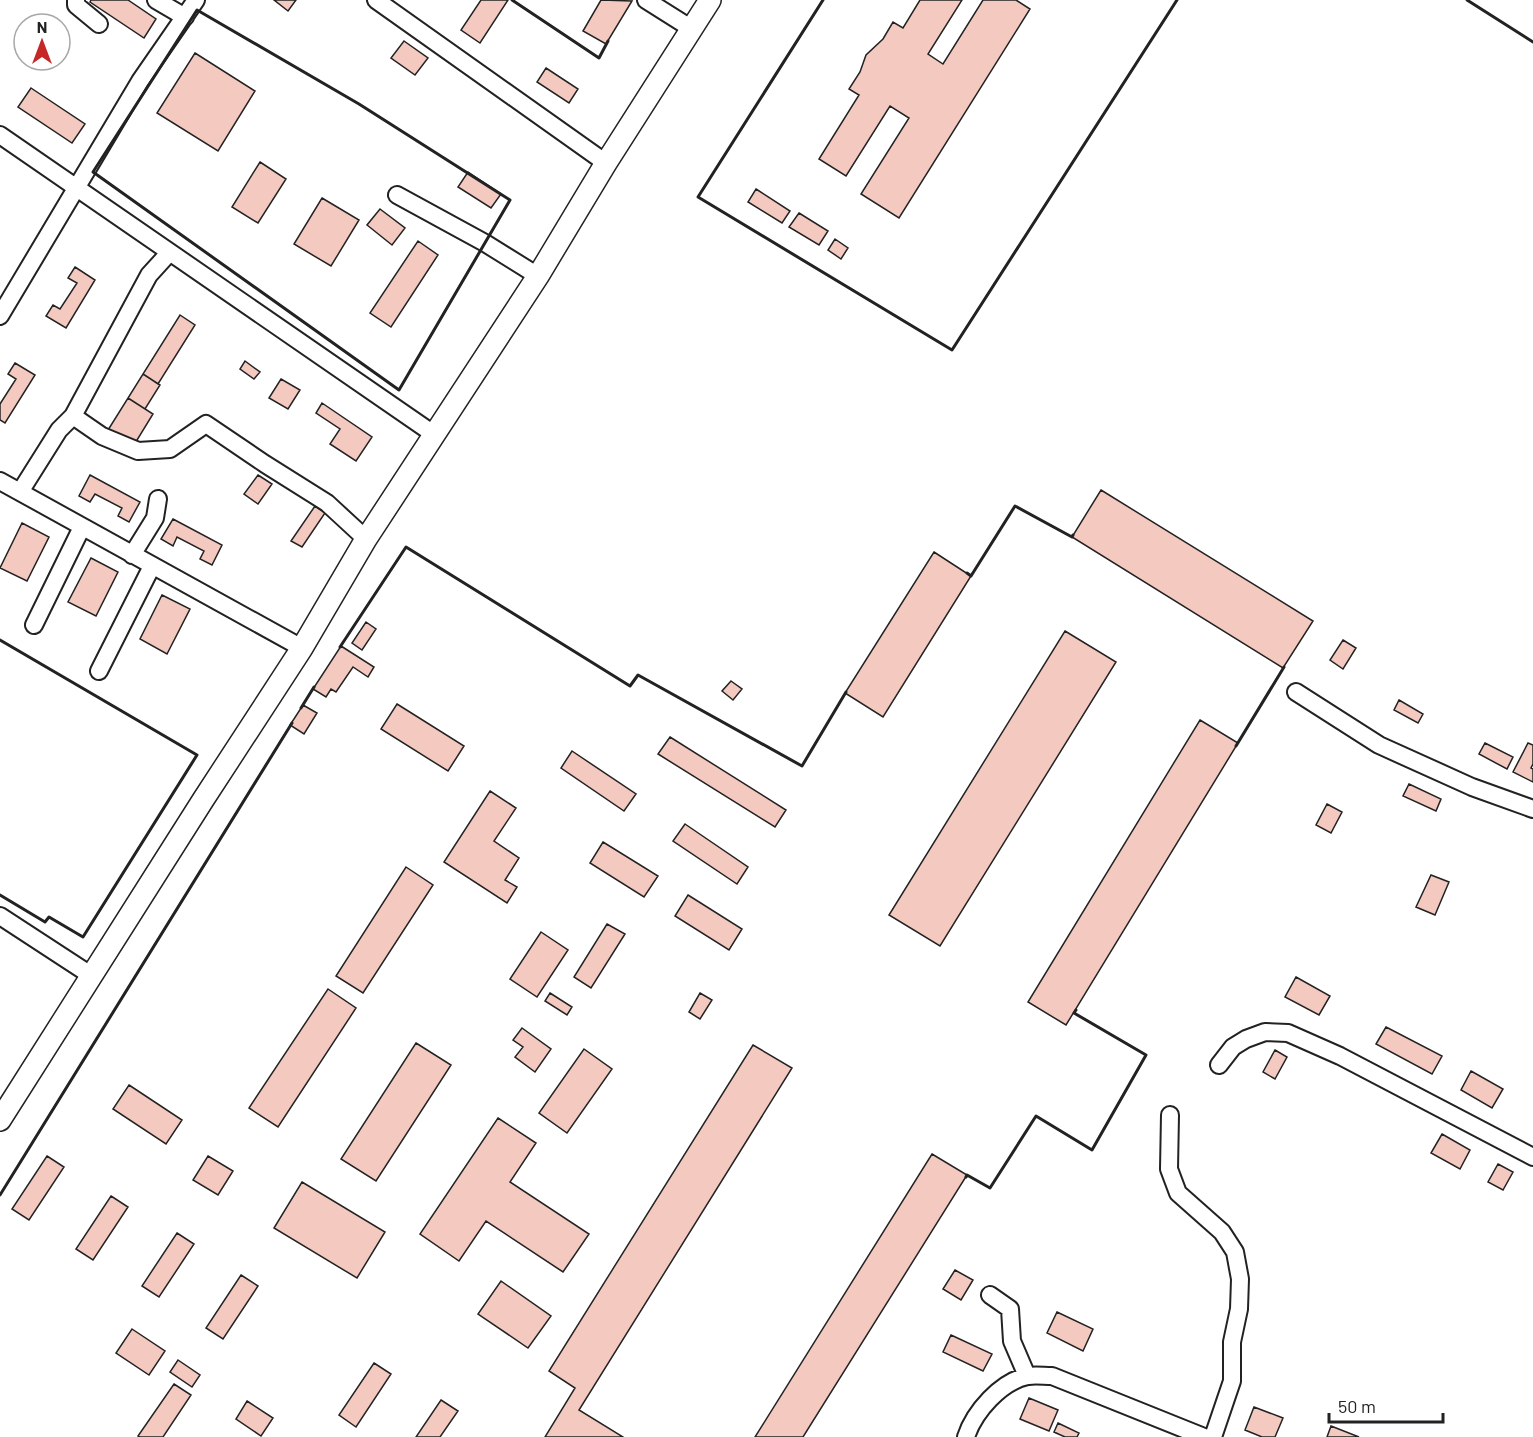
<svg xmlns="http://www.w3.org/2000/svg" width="1533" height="1437" font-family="Barlow,sans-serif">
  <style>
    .building { fill: #f3c9c0; stroke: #222; stroke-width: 1.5 }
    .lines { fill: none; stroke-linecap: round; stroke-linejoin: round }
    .minor-casing { stroke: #222; stroke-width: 20 }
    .major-casing { stroke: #222; stroke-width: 24 }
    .minor { stroke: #fff; stroke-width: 16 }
    .major { stroke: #fff; stroke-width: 21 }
    .wall { stroke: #222; stroke-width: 3 }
  </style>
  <rect width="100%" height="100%" fill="#fff"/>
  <path class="building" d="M91 0H128L156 19 144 38 90 2Z
    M274 0H296L288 11Z
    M481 0H508L480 43 461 30Z
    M601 0 632 1 606 44 583 31Z
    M920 0H962L928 54 943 64 983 0H1016L1030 9 899 218 861 194 909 118 890 106 846 176 819 159 859 95 849 89 860 72 866 55 883 39 893 22 903 28Z
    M404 41 428 58 415 75 391 58Z
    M195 53 255 91 218 151 157 113Z
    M546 68 578 89 569 103 537 82Z
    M31 88 85 124 72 143 18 107Z
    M260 162 286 179 258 223 232 207Z
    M468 172 501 194 491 208 458 187Z
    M756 189 790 211 782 223 748 202Z
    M322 198 359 220 331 266 294 244Z
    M380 209 405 228 392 245 367 225Z
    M799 213 828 231 819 245 789 227Z
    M835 239 848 248 841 259 828 250Z
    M418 241 438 255 391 327 370 313Z
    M75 267 95 280 66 328 46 316 53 305 60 309 77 283 68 278Z
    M180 315 195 325 158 384 143 374Z
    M245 361 260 372 254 379 240 369Z
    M15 363 35 375 5 423 0 420V404L16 379 8 374Z
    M143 374 160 385 145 409 128 398Z
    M281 379 300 390 288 409 269 398Z
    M128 398 153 414 134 445 108 430Z
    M322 403 372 437 356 461 330 444 340 429 316 413Z
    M90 475 140 502 129 522 118 516 122 508 95 494 90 502 79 496Z
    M258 475 272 484 258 504 244 494Z
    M1101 490 1313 621 1283 668 1072 537Z
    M315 506 325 513 302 547 291 541Z
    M173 519 222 545 212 565 200 559 204 551 177 537 173 546 161 539Z
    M22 523 49 537 27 581 0 568Z
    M934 552 971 576 883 717 845 693Z
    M91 558 118 572 96 616 68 602Z
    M162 595 190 609 167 654 140 639Z
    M366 622 376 629 362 650 352 643Z
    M1065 631 1116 662 940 946 889 915Z
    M1343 640 1356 648 1343 669 1330 660Z
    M341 646 374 667 368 677 353 667 336 692 331 689 326 697 313 689Z
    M731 681 742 689 733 700 722 691Z
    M1399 700 1423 714 1418 723 1394 710Z
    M397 704 464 746 448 771 381 729Z
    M303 705 317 713 304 734 290 725Z
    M1200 720 1238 743 1066 1025 1028 1002Z
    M670 737 786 810 775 827 658 754Z
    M1485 743 1513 757 1507 769 1479 754Z
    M1528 743 1533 745V764L1531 768 1533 769V782L1513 772Z
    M572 751 636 794 624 811 561 768Z
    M1409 784 1441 799 1436 811 1403 796Z
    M490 791 516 808 494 841 519 858 505 880 517 887 507 903 444 862Z
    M1327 804 1342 812 1331 833 1316 825Z
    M685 824 748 867 737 884 673 841Z
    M603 842 658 876 644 897 590 863Z
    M406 867 433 885 363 993 336 976Z
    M1431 875 1449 882 1435 915 1416 907Z
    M688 895 742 929 729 950 675 916Z
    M607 924 625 934 591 988 574 977Z
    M541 932 568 950 537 997 510 979Z
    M1296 977 1330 996 1319 1015 1285 997Z
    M328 989 356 1008 278 1127 249 1108Z
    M550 993 572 1007 567 1015 545 1001Z
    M700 993 712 1000 700 1019 689 1012Z
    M1386 1027 1442 1056 1432 1074 1376 1044Z
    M522 1028 551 1049 535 1072 515 1057 523 1047 513 1040Z
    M416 1043 451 1065 376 1181 341 1159Z
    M753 1045 792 1068 579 1410 623 1437H545L575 1388 549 1371Z
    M584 1049 612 1069 567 1133 539 1113Z
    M1275 1050 1287 1057 1275 1079 1263 1072Z
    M1471 1071 1503 1089 1492 1108 1461 1090Z
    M129 1085 182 1120 166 1144 113 1109Z
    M498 1118 536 1143 510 1182 589 1234 563 1272 486 1221 459 1261 420 1234Z
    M1442 1134 1470 1150 1460 1169 1431 1153Z
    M932 1154 967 1175 803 1437H755Z
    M47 1156 64 1167 29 1220 12 1209Z
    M208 1156 233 1171 218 1195 193 1180Z
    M1498 1164 1513 1172 1503 1190 1488 1182Z
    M302 1182 385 1232 357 1278 274 1228Z
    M111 1196 128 1207 93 1260 76 1249Z
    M177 1233 194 1244 159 1297 142 1286Z
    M955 1270 973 1280 961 1300 943 1289Z
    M241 1275 258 1286 223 1339 206 1328Z
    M501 1281 551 1316 528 1348 478 1314Z
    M1057 1312 1093 1329 1083 1351 1047 1333Z
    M132 1329 165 1351 149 1375 116 1353Z
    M951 1335 992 1354 983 1371 943 1352Z
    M178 1360 200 1375 192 1387 170 1372Z
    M374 1363 391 1374 356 1427 339 1415Z
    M174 1384 191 1395 163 1437H140L138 1436Z
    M1029 1398 1058 1410 1049 1431 1020 1419Z
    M441 1400 458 1411 440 1437H416Z
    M247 1401 273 1418 261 1436 236 1419Z
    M1254 1407 1283 1418 1275 1437H1262L1245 1430Z
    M1058 1423 1079 1433 1077 1437H1065L1054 1432Z
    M1331 1426 1359 1437H1327Z"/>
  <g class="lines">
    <defs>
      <path id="minor" d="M76 0V5L99 24
        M156 0 185 17
        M376 0 606 163
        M646 0 692 29
        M0 135 435 435
        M397 195 485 243 538 276
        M0 316 140 81 196 0
        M73 416 102 436 138 451 170 449 206 424 265 464 327 503 366 539
        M0 481 302 648
        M20 492 59 430 73 416 149 275 169 253
        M132 555 155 518 158 499
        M34 625 82 527
        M99 671 152 566
        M1296 692 1379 745 1472 787 1533 809
        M0 916 92 976
        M1219 1065 1233 1047 1246 1039 1265 1032 1288 1033 1340 1056 1533 1157
        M1170 1115 1169 1169 1178 1193 1222 1232 1235 1252 1240 1279 1239 1309 1232 1342V1381L1213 1437
        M990 1295 1010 1309 1012 1341 1027 1376
        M966 1437C974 1412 1001 1381 1028 1376 1035 1375 1044 1376 1052 1376L1204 1437"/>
      <path id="major" d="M0 1120 203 800 302 648 366 539 538 276 606 163 710 0"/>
    </defs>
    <use href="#minor" class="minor-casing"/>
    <use href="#major" class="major-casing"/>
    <use href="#minor" class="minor"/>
    <use href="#major" class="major"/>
    <path class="wall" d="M512 0 599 58 608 41
      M823 0 698 197 952 350 1177 0
      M1467 0 1533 42
      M197 10 359 104 510 200 399 390 93 172Z
      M967 573 971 576 1015 506 1072 537 1073 535
      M0 640 197 755 83 937 49 917 45 922 0 895
      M340 647 406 547 630 686 638 675 802 766 846 692
      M301 708 314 687
      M1236 746 1284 667
      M966 1177 967 1175 990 1188 1036 1116 1092 1150 1146 1055 1074 1013 1076 1010
      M0 1195 292 723"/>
  </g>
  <g transform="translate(42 42)"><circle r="28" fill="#ffffff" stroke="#a7a7a7" stroke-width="1.5"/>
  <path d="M0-4.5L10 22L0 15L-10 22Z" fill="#c62828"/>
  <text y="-9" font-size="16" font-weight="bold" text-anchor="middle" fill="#222222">N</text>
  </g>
  <path d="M1329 1413v9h114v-9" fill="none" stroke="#222222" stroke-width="3"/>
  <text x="1338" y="1413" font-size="18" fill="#222222" stroke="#ffffff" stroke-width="4.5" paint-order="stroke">50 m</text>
</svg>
